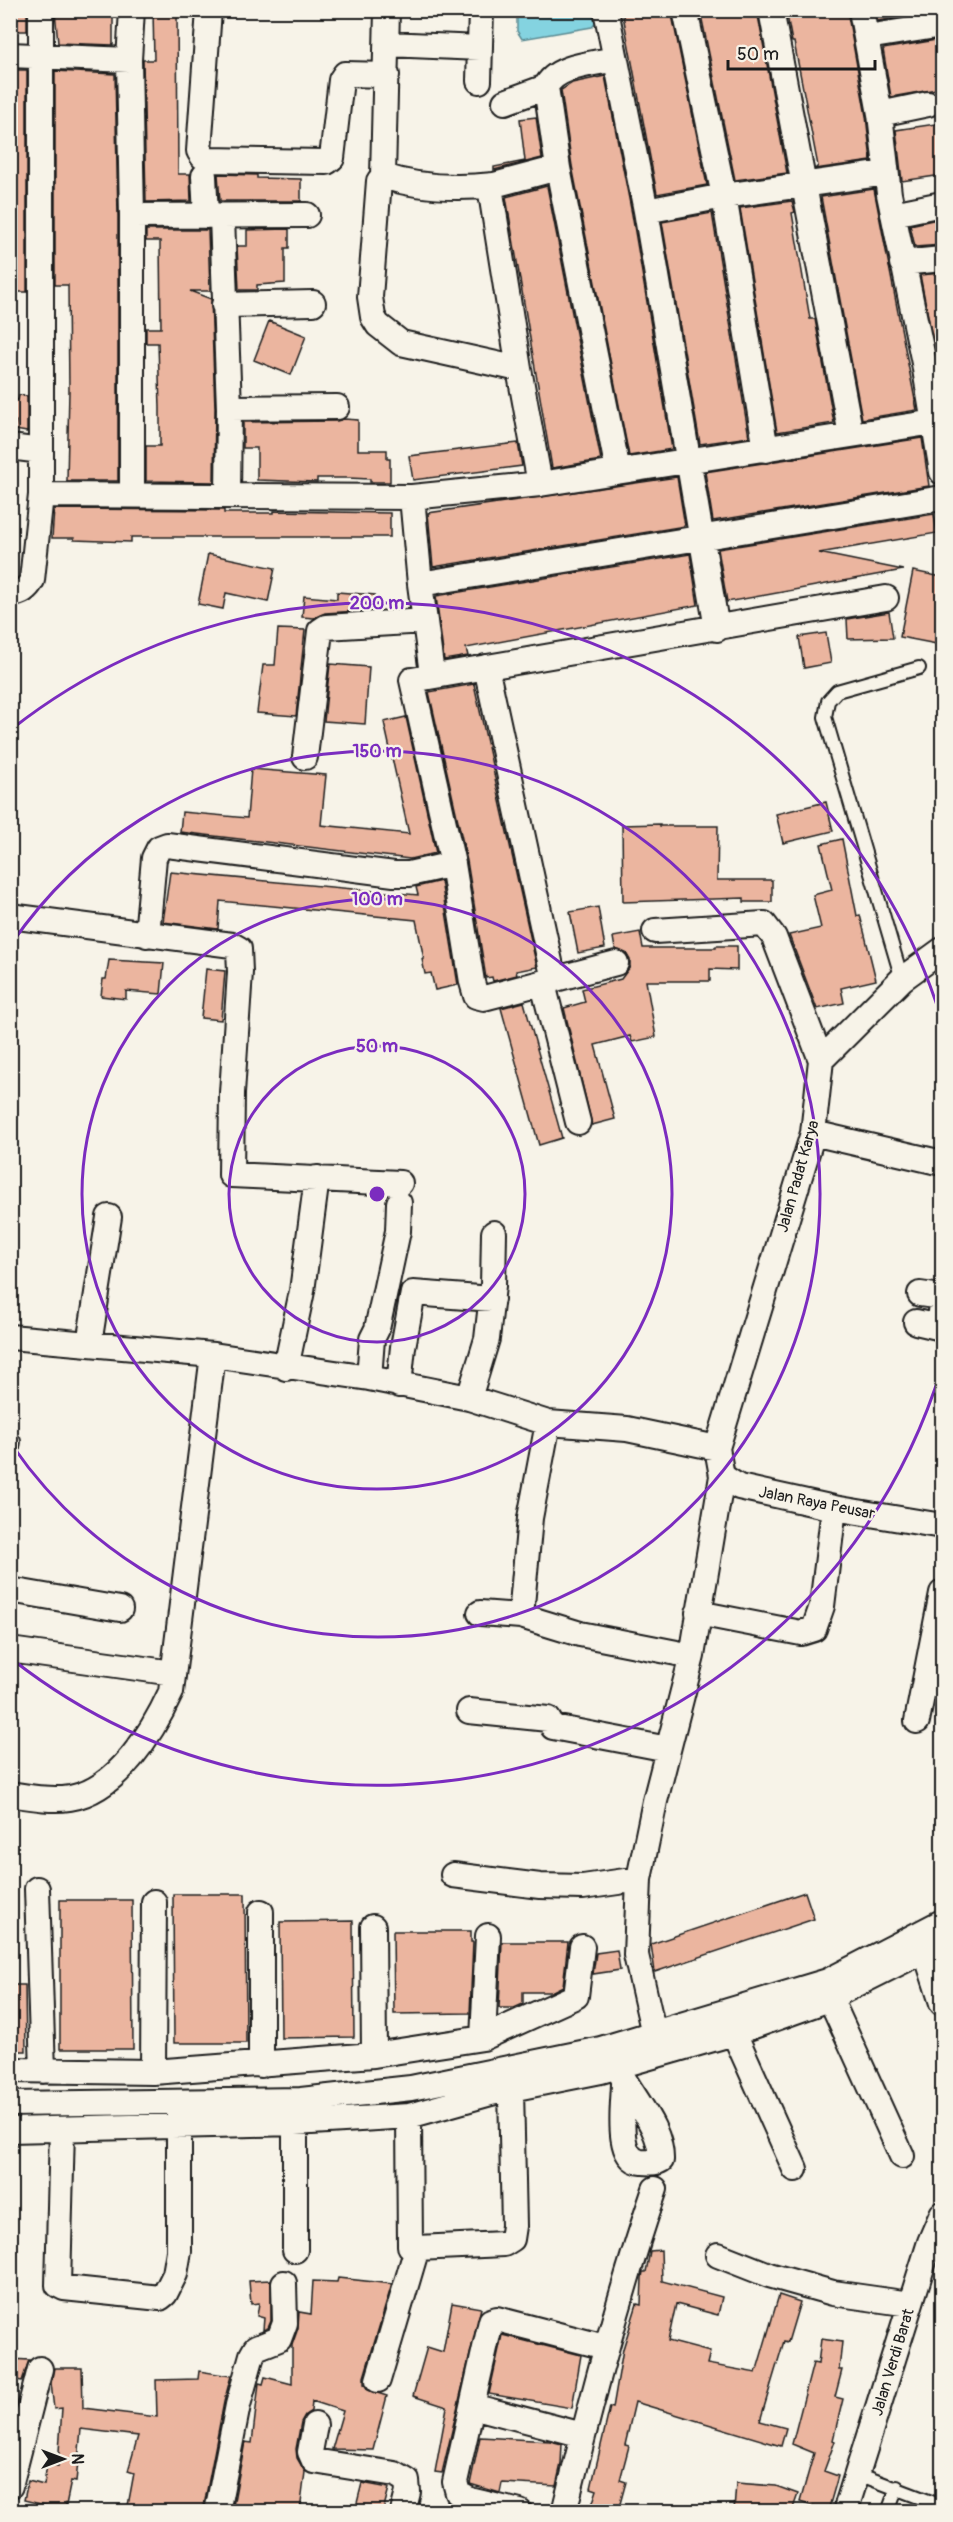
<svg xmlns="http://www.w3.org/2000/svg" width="953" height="2522" font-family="Pangolin,sans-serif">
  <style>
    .water { fill: #84d3e0; stroke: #5a8a92; stroke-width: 1.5 }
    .building { fill: #ebb59f; stroke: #1c1c1c; stroke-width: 1.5 }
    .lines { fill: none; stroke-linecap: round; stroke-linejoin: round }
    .service-casing { stroke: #1c1c1c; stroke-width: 16 }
    .minor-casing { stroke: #1c1c1c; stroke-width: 28 }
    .service { stroke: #f7f3e8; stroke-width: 12 }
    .minor { stroke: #f7f3e8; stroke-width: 24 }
    .ring { fill: none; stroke: #7b2cbf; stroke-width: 3 }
    .labels { text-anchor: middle; stroke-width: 4.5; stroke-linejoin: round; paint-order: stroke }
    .street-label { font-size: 16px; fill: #1c1c1c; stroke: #f7f3e8 }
    .centre { fill: #7b2cbf; stroke: #f7f3e8; stroke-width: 3 }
    .ring-label { font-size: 18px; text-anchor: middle; font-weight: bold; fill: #7b2cbf; stroke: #f7f3e8; stroke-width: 4.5; stroke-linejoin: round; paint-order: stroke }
  </style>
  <rect width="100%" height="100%" fill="#f7f3e8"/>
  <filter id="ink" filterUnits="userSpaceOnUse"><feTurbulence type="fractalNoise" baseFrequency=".0167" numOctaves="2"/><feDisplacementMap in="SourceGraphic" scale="12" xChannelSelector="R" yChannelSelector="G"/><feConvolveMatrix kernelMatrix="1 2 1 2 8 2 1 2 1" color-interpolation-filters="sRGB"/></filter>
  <g filter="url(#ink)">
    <path class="water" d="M517 11H596L597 22 592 27 522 39 517 31Z"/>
    <path class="building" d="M113 10V45L58 43 55 11Z
      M153 10H177L178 174H190L191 201 146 202 143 60H154Z
      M622 10H671L707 185 657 194Z
      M700 10H757L787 173 735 180Z
      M786 10H847L866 116 871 161 815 169 818 166 794 42H792Z
      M876 10H942V11L877 21Z
      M10 11H27V31H10Z
      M942 39V88L891 97 883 49Z
      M16 70H27V292H15V269H13V259H10V232H15V173H12L10 141 11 122H15Z
      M55 71 115 74 118 216V481H67L69 391 68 285H55Z
      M605 76 632 214 672 449 629 456 572 166 561 90 572 83Z
      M536 117 542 158 494 170V167L525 161 520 119Z
      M942 123V175L902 181 896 130Z
      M218 174 257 175V178L301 179V201H220Z
      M547 186 601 460 552 468 506 197Z
      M874 189 917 410 862 419 821 197Z
      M792 201 795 212 792 213 810 319H815L834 423 777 432 740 208Z
      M712 213 749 437 700 444 662 222Z
      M942 218V245L915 247 910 225Z
      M289 229V248H285V283L257 285V290H239L237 246H247V230Z
      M146 230H208L210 291H190L211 299 215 408 214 482 146 481V446H160V408L158 343H146V328H161L160 241H146Z
      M942 273V388L920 275Z
      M269 321 306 336 291 375 254 360Z
      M19 395 27 396V432L15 430 16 421 10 420V399L18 400Z
      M344 419 358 420V450H387V459H390V482H370V479L348 478H317V482L257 480V448H243V422L337 421Z
      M922 438 929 486 713 521 705 472Z
      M518 443 522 466 413 480 409 456Z
      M677 477 685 526 433 567 428 513Z
      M54 509 224 510V513H274V511L390 513V537H131V542L74 540V538H52Z
      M934 514 937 533 819 553 903 570 727 602 718 549Z
      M208 554 275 568 268 602 226 593 223 609 198 604Z
      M690 554 698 605 466 648 468 656 444 660 436 596Z
      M913 571 942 577V645L900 637Z
      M337 592 375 595 374 610 325 613 314 618 302 617 304 596 337 599Z
      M889 612 893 638 848 639 847 619Z
      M278 629 305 630 296 716 257 713 263 665H275Z
      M826 633 831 663 804 668 799 637Z
      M330 664 369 667 365 724 324 721Z
      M474 684 537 967 516 971 517 975 493 981 492 977 486 978 467 861 429 692Z
      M406 717 436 853 410 859 180 832 182 812 247 818 251 769 326 775 321 825 409 834 384 722Z
      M826 802 833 831 783 843 776 814Z
      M660 824V826H718L717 880H772V902H744V898L623 902 622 825Z
      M842 839 857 916 860 915 876 980 841 988 844 1003 817 1009 789 935 821 928 813 895 832 890 821 844Z
      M170 872 418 895 416 887 441 881 458 985 435 990 431 973 425 974 422 959H424L416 920 220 901 218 929 163 922Z
      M598 907 605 948 578 953 570 912Z
      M640 932 643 948H716V946H737V970L710 969V981H646L656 1037 632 1042 630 1036 595 1045 615 1119 592 1125 564 1008 585 1002 582 989 621 979 630 967V960L626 953 615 949 613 937Z
      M109 960 164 963 161 994 126 991V999L101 996 103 979H106Z
      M206 969 225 971 221 1020 201 1018Z
      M524 1002 562 1138 539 1145 501 1008Z
      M805 1892 814 1919 655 1972 651 1944Z
      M173 1894H245L246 2043H174Z
      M60 1900H132L133 2049H60Z
      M353 1921 354 2037 281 2038 280 1922Z
      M393 1931H471V1942H473L470 2013 394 2014Z
      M502 1942H568L563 1986 551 1992H523V2004L514 2008H499Z
      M617 1950 620 1970 593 1974 596 1953Z
      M10 1985H25L26 2051H10Z
      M661 2250 662 2281 722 2297 718 2315 676 2304 668 2341 710 2352 707 2364 756 2373 779 2295 800 2302 788 2342 784 2341 760 2421 786 2428 781 2446 635 2402 625 2445 629 2446 620 2480 626 2482 618 2511H590L597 2490 591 2488 610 2407 613 2408 623 2349 637 2304 641 2305 642 2278 643 2272H646L650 2251Z
      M338 2278 392 2284 364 2377V2384L368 2390 387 2396 373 2450 332 2449 343 2411 312 2401 311 2411 305 2415 301 2422 296 2449 297 2458 305 2472 300 2511H253L233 2506 245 2442 252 2443 259 2383 263 2384 265 2377 292 2384V2345L298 2328 299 2312 311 2314 313 2281 337 2282Z
      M271 2280V2321L268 2328 263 2330 264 2318 257 2316 259 2303 251 2304 249 2281Z
      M452 2303 481 2308 442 2473 435 2472 447 2407 413 2396 427 2347 443 2352Z
      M502 2335 581 2355 572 2408 489 2394Z
      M821 2339 842 2342 839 2370H842L835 2397 843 2399 833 2440 835 2441 824 2471 838 2476 828 2511 800 2502 814 2453 792 2444 813 2363 818 2364Z
      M10 2359 29 2360 22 2381 10 2379Z
      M54 2368H82L83 2408 157 2417 156 2380 198 2379 199 2371 231 2376 224 2402 203 2511H127L134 2473 128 2471 138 2436 81 2429 76 2482 71 2481 65 2510 24 2500 28 2481 44 2485 47 2464 58 2466 62 2408 54 2409 51 2383Z
      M480 2437 550 2441 562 2444 561 2464 556 2486 502 2483 500 2493 470 2484Z
      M362 2483 389 2488 383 2511H355Z
      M736 2483 776 2486 798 2494 792 2511H734Z"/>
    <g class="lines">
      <defs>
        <path id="service" d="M902 979 825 717 828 701 837 691 919 668
          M10 1468 14 1441
          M858 2474 942 2506
          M888 2512 897 2487"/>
        <path id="minor" d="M132 10 129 60 132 216V495
          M209 10 199 151 203 157 209 160 327 162 332 158 341 80 345 74 387 75
          M387 10 383 176 379 181 370 297 373 317 378 325 401 343 519 369
          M606 10 646 211 717 629
          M685 10 724 196 766 450
          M771 10 851 435
          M861 10 880 114 889 194 924 363 942 472
          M867 37 942 25
          M387 44 480 48
          M10 55 129 60
          M615 59C594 64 556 65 546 87L558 168 618 471
          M479 81 481 10
          M505 102 546 87
          M880 114 928 104
          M204 176 206 216
          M383 176C419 188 456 189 494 185
          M646 211 724 196 886 173
          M893 214 942 204
          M132 216 307 215
          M222 217 229 408 228 495
          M902 263 942 259
          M224 305 313 303
          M229 408 337 407
          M10 447 41 451
          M540 484 519 369 491 193 494 185 558 168
          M41 495 412 497 540 484 934 422
          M412 497 420 584 432 674
          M420 584 942 498
          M10 593C20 595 28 588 32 580L41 495V10
          M486 667 554 980
          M305 757 320 631 326 627 425 621
          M10 916 232 945 239 949 240 972 232 1093 231 1175 400 1183
          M655 931 764 924 774 937 821 1060
          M147 935 154 858 159 848 167 845 394 874H409L453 864
          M942 950 902 979 821 1060 813 1133 717 1448 722 1476 739 1487 834 1508 942 1526
          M616 963 484 998 476 996 472 982 453 864 412 680 886 598
          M543 984 578 1122
          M813 1133 942 1163
          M920 1294 942 1297
          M916 1322 942 1328
          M938 1327 942 1297
          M10 1337 213 1355 369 1378 469 1398 548 1423 627 1429 717 1448
          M89 1344 109 1217
          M286 1368 302 1291 317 1178
          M369 1378 372 1339 377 1329 398 1231 399 1203
          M399 1385 403 1347 413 1293 492 1299
          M469 1398 487 1339 493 1286 494 1233
          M10 1590 120 1609
          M480 1613 521 1616 580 1634 692 1656
          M698 1613 801 1633 814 1629 822 1606 834 1508
          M521 1616 530 1518 548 1423
          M10 1650 173 1673
          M469 1711 548 1719 553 1727 668 1749
          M917 1721 942 1593
          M10 1794C30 1797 51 1801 70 1798 118 1790 153 1731 171 1692L213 1355
          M453 1875 540 1886 583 1887 639 1879
          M37 1889 43 2071
          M373 1927 374 2055
          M925 1950 942 2003
          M830 1998 902 2156
          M734 2033 795 2169
          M654 2034 636 1955 639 1879 655 1801 692 1656 722 1476
          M483 2038 488 1936
          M261 2065V1912
          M617 2066C630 2096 662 2126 661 2160 655 2164 649 2162 642 2162 614 2161 624 2102 624 2083
          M10 2070 153 2072 374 2055 483 2038 576 1996 582 1947
          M153 2072 154 1902
          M10 2104 301 2100 411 2088 601 2049 828 1981 942 1922
          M409 2116 410 2246 417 2248 504 2244 512 2239 514 2226 511 2089
          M295 2123V2250
          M62 2129 58 2285 64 2288 160 2298 165 2294 175 2274 179 2251V2112
          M10 2130 295 2123 409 2116 491 2093 601 2071 734 2033 821 2002 925 1950 942 1945
          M718 2255 769 2275 833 2293 910 2304
          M378 2380 417 2248
          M472 2406 583 2435
          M315 2425 310 2452 314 2461 395 2474 407 2481 408 2492 403 2512
          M10 2486 40 2369
          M217 2512 238 2405 252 2355 256 2348 279 2339 285 2323 284 2283
          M520 2512 470 2500 458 2493 455 2482 491 2321 497 2319 605 2347
          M564 2512C591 2403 619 2295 655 2189
          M845 2512 930 2242 942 2214"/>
      </defs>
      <use href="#service" class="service-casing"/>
      <use href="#minor" class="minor-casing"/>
      <use href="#service" class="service"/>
      <use href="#minor" class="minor"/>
    </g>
  </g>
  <g class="ring">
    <circle cx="377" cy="1194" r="148"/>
    <circle cx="377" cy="1194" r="295"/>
    <path d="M12 943A443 443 0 1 1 12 1445"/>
    <path d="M942 1367A591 591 0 0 1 13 1660M13 728A591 591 0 0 1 942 1021"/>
  </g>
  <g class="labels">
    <g class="street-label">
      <text transform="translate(797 1176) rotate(-74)" y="6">Jalan Padat Karya</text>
      <text transform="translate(817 1502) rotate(11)" y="6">Jalan Raya Peusar</text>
      <text transform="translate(892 2362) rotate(-73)" y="6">Jalan Verdi Barat</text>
    </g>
  </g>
  <circle cx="377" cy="1194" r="9" class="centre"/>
  <g class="ring-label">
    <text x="377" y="609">200 m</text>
    <text x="377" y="757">150 m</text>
    <text x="377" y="905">100 m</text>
    <text x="377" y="1052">50 m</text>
  </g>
  <rect width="953" height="2522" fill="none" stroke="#f7f3e8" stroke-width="36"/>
  <rect x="18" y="18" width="917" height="2486" fill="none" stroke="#1c1c1c" stroke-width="2" filter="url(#ink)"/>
  <g transform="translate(63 2459) rotate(90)" stroke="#f7f3e8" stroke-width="4.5" paint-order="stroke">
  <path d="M0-4.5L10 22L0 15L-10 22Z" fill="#1c1c1c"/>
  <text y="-9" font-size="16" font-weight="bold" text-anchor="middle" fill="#1c1c1c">N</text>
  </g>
  <path d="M728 60v9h147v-9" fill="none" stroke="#1c1c1c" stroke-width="3"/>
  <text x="737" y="60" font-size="18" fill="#1c1c1c" stroke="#f7f3e8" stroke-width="4.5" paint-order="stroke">50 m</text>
</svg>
